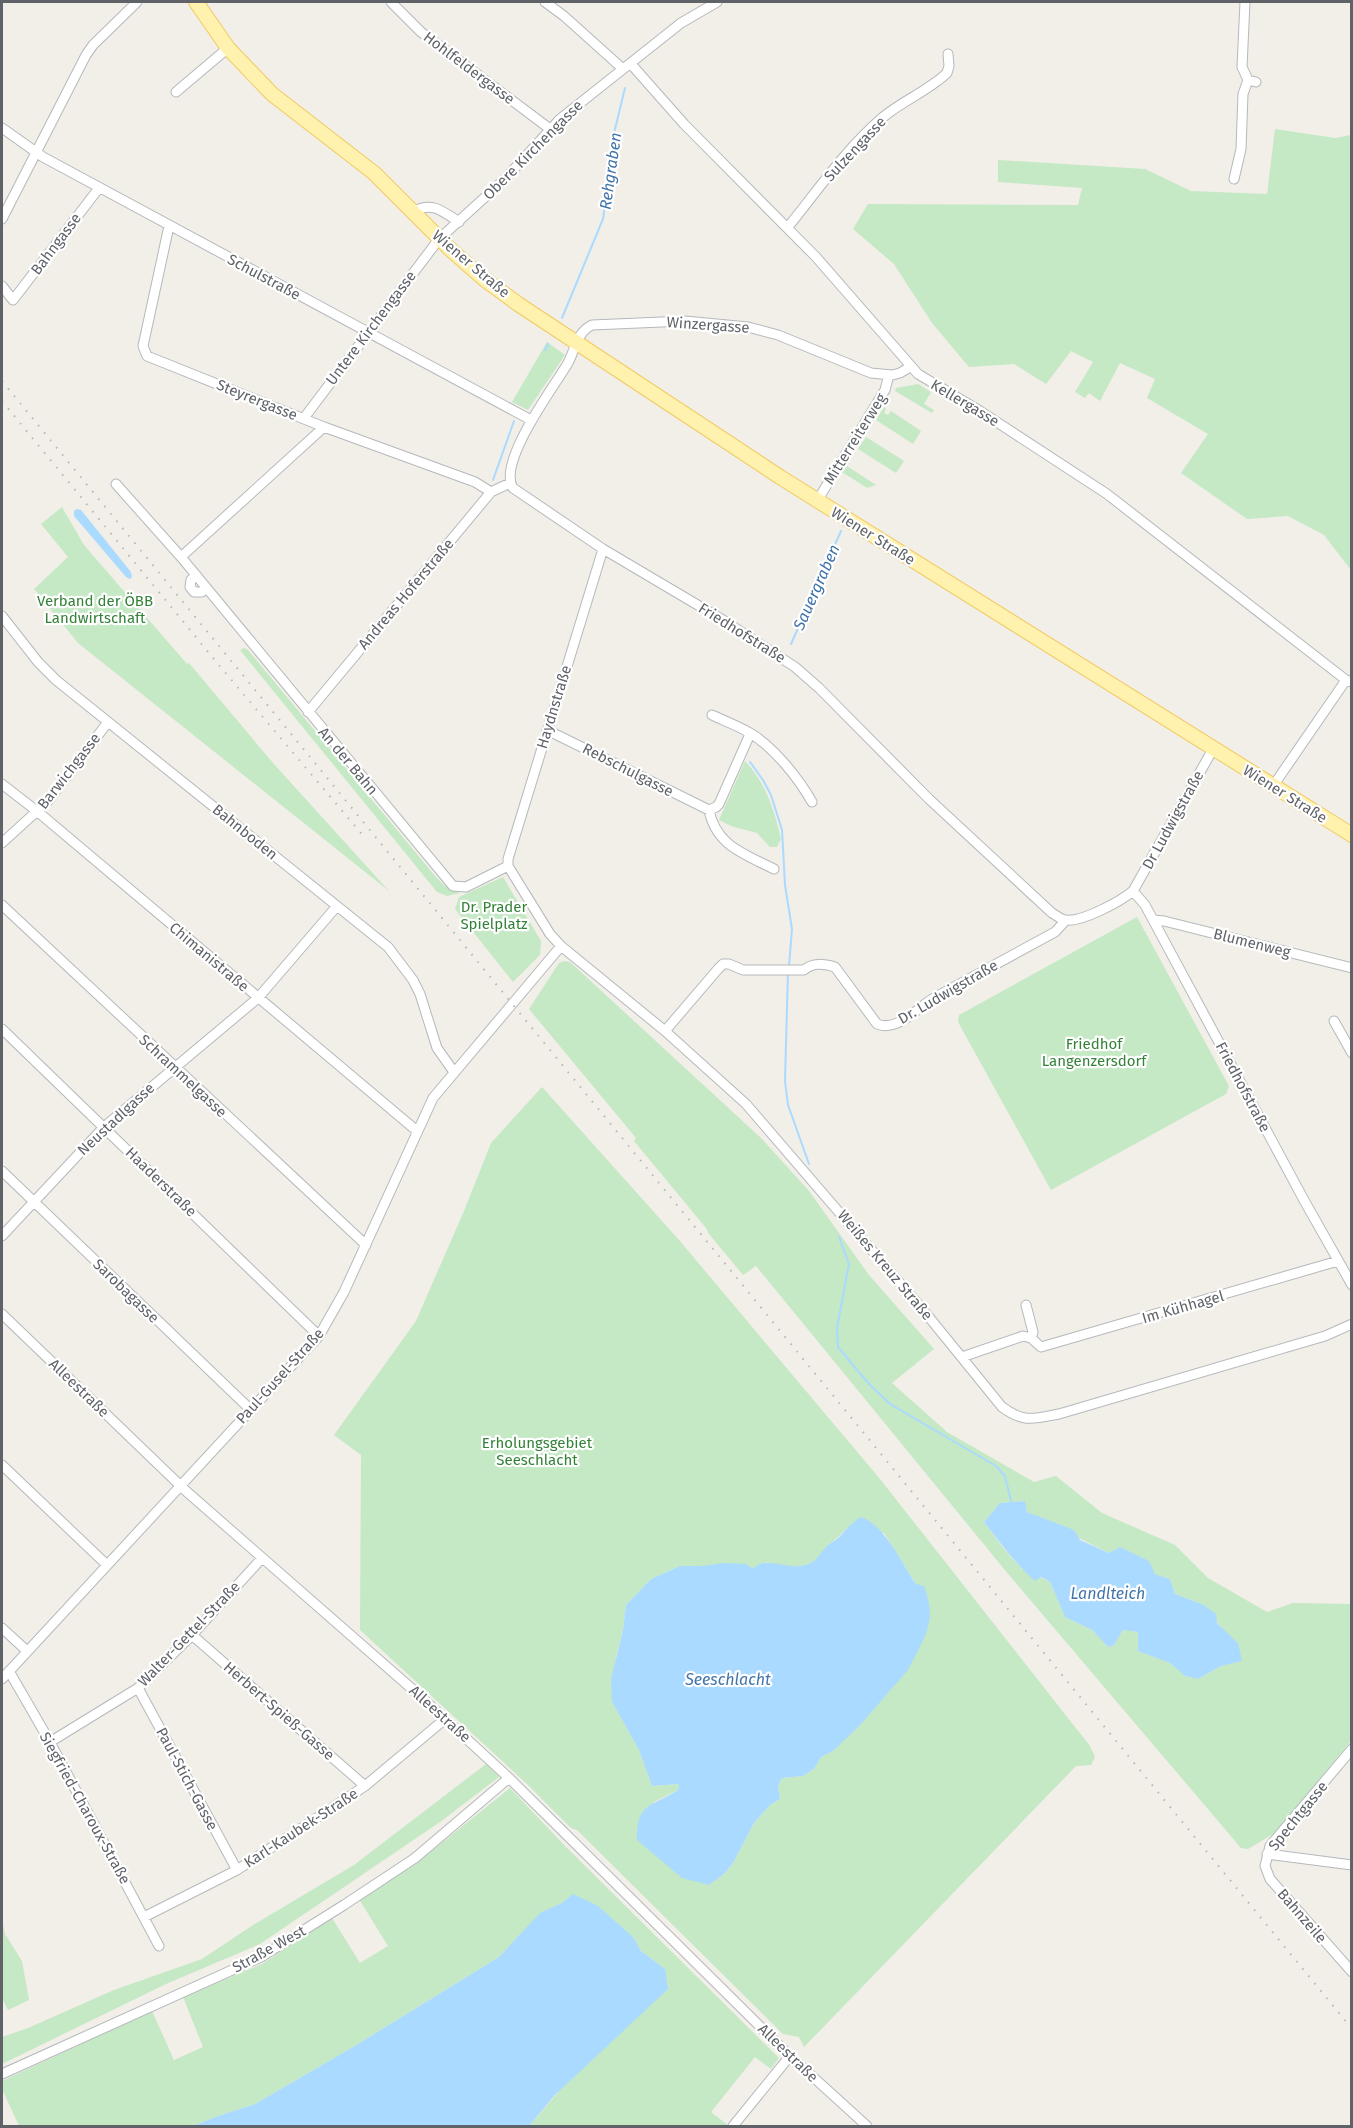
<svg xmlns="http://www.w3.org/2000/svg" width="1353" height="2128" font-family="'Fira Sans',sans-serif">
  <style>
    .green { fill: #c5e8c5; fill-rule: evenodd }
    .water { fill: #aadaff }
    .lines { fill: none; stroke-linecap: round; stroke-linejoin: round }
    .stream { stroke: #aadaff; stroke-width: 2 }
    .minor-casing { stroke: #b5b8bc; stroke-width: 11 }
    .primary-casing { stroke: #f2c960; stroke-width: 16 }
    .minor { stroke: #fff; stroke-width: 9 }
    .primary { stroke: #fff2af; stroke-width: 14 }
    .rail { stroke: #b6b7b8; stroke-width: 2; stroke-dasharray: 1.5 8; stroke-linecap: butt }
    .labels { text-anchor: middle; stroke-width: 4.5; stroke-linejoin: round; paint-order: stroke }
    .street-label { font-size: 15px; fill: #5f6368; stroke: #fff }
    .park-label { font-size: 15px; fill: #348238; stroke: #fff }
    .water-label { font-size: 16px; font-style: italic; fill: #4174aa; stroke: #fff }
  </style>
  <rect width="100%" height="100%" fill="#f1efe8"/>
  <path class="green" d="M1275 129 1335 138 1351 135V570L1324 535 1288 516 1247 519 1181 473 1208 434 1147 398 1155 379 1120 363 1100 401 1089 393 1085 398 1075 392 1093 362 1071 351 1046 384 1014 364 969 367 932 323 894 264 853 229 868 204 1078 205 1082 188 998 182V160L1145 169 1191 191 1267 194Z
    M547 342 565 355 528 410 512 402Z
    M918 384 931 392 924 404 934 410 932 413 895 391 896 388Z
    M884 407 886 409 884 413 888 415 891 411 921 431 913 444 876 420Z
    M866 437 904 461 896 473 858 449Z
    M847 466 876 485 867 488 842 472Z
    M62 507 84 545 187 664 189 663 273 763 389 891 78 643 34 589 68 557 41 524Z
    M244 648 248 650 435 876 445 886 460 893 447 896 437 892 240 650Z
    M745 761C766 783 774 810 781 839L777 847H770L757 833 731 826 719 820Z
    M503 877 541 941 540 955 513 982 455 909 459 897Z
    M1137 917 1229 1086 1226 1094 1051 1190 958 1022 959 1015Z
    M565 961 570 962 761 1138 809 1191 869 1275 934 1349 892 1383 947 1432 1034 1482 1056 1476 1102 1513 1175 1545 1208 1578 1267 1612 1293 1603 1351 1604V1741L1275 1833 1248 1849 1241 1848 1009 1575 756 1266 743 1275 709 1234 706 1228 634 1141 636 1138 529 1009 559 963ZM1024 1501 1027 1512 1109 1553 1120 1547 1155 1574 1170 1579 1175 1594 1204 1605 1225 1632 1241 1661 1221 1666 1198 1679 1185 1676 1170 1663 1139 1651 1138 1632 1123 1630 1114 1645 1108 1647 1092 1630 1065 1617 1050 1582 1022 1569 1004 1549 984 1522 1000 1503Z
    M542 1087 679 1240 880 1479 1090 1746 1095 1757 1091 1765 1076 1766 804 2047 799 2037 783 2034 577 1830 571 1828 527 1784 360 1630 361 1455 334 1435 416 1321 464 1211 491 1143ZM847 1528 884 1533 916 1584 833 1751 821 1757 814 1769 803 1776 782 1778 778 1786 780 1799 770 1805 754 1823 733 1863 724 1874 709 1885 654 1802 678 1790 679 1784 652 1786 639 1750 612 1702 616 1657 623 1630 626 1605 651 1579 680 1566 753 1570 767 1562C781 1567 805 1570 817 1559 822 1555 824 1548 829 1544 836 1538 841 1535 847 1528Z
    M486 1764 499 1777 440 1822 260 1944 166 1984 2 2064V2037L28 2028 114 1990 202 1959 253 1925 354 1865Z
    M510 1788 566 1847 779 2058 771 2069 755 2057 711 2112 729 2126H529L665 1969 641 1951 634 1938 568 1898 562 1903 540 1914 499 1957 353 2047 255 2104 218 2116 193 2126H19L2 2089V2081L152 2011 174 2060 203 2047 183 1997 262 1964 332 1918 360 1963 388 1946 359 1899 418 1862Z
    M2 1919 5 1934 22 1961 29 2000 8 2010 2 1998Z"/>
  <path class="water" d="M77 509 81 510 131 572 132 577 130 579 126 577 74 516V511Z
    M1025 1501 1027 1512 1074 1530 1080 1540 1109 1553 1120 1547 1149 1561 1155 1574 1170 1579 1175 1594 1204 1605 1216 1614 1217 1623 1238 1643 1242 1661 1221 1666 1198 1679 1185 1676 1170 1663 1138 1651V1632L1123 1630 1114 1645 1108 1647 1092 1630 1065 1617 1050 1582 1041 1577 1035 1581C1015 1563 1000 1543 984 1522L1000 1503Z
    M861 1517C885 1525 902 1564 916 1584L924 1586C938 1622 924 1638 908 1670L860 1725 833 1751 821 1757 814 1769 803 1776 782 1778 778 1786 780 1799 770 1805 754 1823 733 1863 724 1874 709 1885 682 1878 637 1840C636 1802 652 1807 678 1790L679 1784 652 1786 639 1750 612 1702 611 1679 623 1630 626 1605 651 1579 680 1566H702L723 1563 746 1564 753 1569C764 1556 783 1568 799 1566 818 1564 817 1555 828 1545 832 1541 837 1540 840 1536 847 1529 852 1522 861 1517Z
    M573 1894 598 1906 634 1938 641 1951 665 1969 668 1989 555 2095 529 2126H193L218 2116 255 2104 353 2047 499 1957 540 1913 562 1903Z"/>
  <g class="lines">
    <path class="stream" d="M562 318 603 219 615 129 625 88
      M545 350 548 344
      M493 480 514 421
      M791 644 841 531
      M750 762 763 780 771 795 782 830 785 885 792 929 789 966
      M788 972 785 1081 788 1105 809 1164
      M839 1237 849 1264 837 1328 838 1347 869 1384 890 1404 996 1466 1005 1476 1011 1501"/>
    <defs>
      <path id="minor" d="M391 2 421 32 550 129
        M545 2 564 16 623 69
        M1245 2 1242 67 1248 80 1256 82
        M631 64 684 124 816 257 918 374 980 411 1107 494 1346 680 1352 682
        M176 92 228 48
        M2 128 43 157 531 420
        M1234 179 1241 149 1243 94 1248 80
        M413 212C432 201 442 211 459 222
        M2 219 86 55 93 45 137 2
        M169 226 143 346 147 356 324 427 475 482 491 492
        M788 227C818 190 846 149 882 118 902 101 928 91 947 73L949 66 948 54
        M2 286 13 300 99 188
        M910 367 900 373 892 375 871 373 778 335 748 327 685 321 592 325C577 332 575 350 568 363 554 387 497 462 513 488L603 549 723 620 795 667 819 688 929 799 1052 913C1056 915 1060 919 1065 920 1081 923 1121 901 1133 891L1213 749
        M304 418 439 239 505 179 560 119 681 23 717 2
        M116 484 181 557 453 886 466 887 508 866
        M817 501 885 390 889 375
        M603 549 508 859V866L550 934 561 946 665 1031 746 1104 924 1311 1002 1407C1024 1423 1033 1419 1059 1414L1325 1336 1352 1324
        M181 557 324 427
        M196 575 191 580 190 587 194 592H202L206 587
        M2 616 38 662 56 680 388 947 413 980 420 994 437 1048 454 1072
        M308 712 491 492 510 483
        M712 715C725 721 738 726 750 733 774 747 799 779 812 802
        M547 730 709 810 716 807 719 804 750 734
        M2 784 38 812 417 1131
        M1273 786 1346 680
        M709 810C716 846 745 854 774 869
        M2 843 48 801 108 722
        M1133 891 1145 905 1305 1202 1352 1285
        M2 905 366 1245
        M1153 920 1164 921 1352 968
        M1334 1021 1352 1053
        M2 1029 319 1336
        M665 1031 718 969 723 964H729L743 970H804C813 962 824 964 835 967L877 1024C896 1032 917 1009 932 999L1055 932 1066 920
        M2 1171 251 1410
        M2 1236 104 1127 258 998 337 906
        M1026 1305 1033 1332 1031 1338
        M2 1314 186 1491 419 1695 509 1778 790 2056 867 2126
        M962 1357 1023 1336 1031 1338 1041 1347 1338 1261
        M2 1465 107 1565
        M2 1628 27 1651
        M192 1635 365 1786
        M9 1671 50 1742 159 1946
        M2 1679 319 1336 344 1292 433 1098 561 946
        M138 1688 237 1870
        M50 1742 138 1688 192 1635 262 1558
        M1352 1749 1270 1846 1265 1866 1270 1879 1352 1972
        M1267 1854 1352 1865
        M144 1917 237 1870 300 1829 365 1786 445 1719
        M2 2074 261 1957 344 1905 415 1858 509 1778
        M733 2126 790 2056"/>
      <path id="primary" d="M196 2 228 48 272 94 374 173 451 250 484 279 518 304 780 477 1352 835"/>
    </defs>
    <use href="#minor" class="minor-casing"/>
    <use href="#primary" class="primary-casing"/>
    <use href="#minor" class="minor"/>
    <use href="#primary" class="primary"/>
    <path class="rail" d="M2 381 1352 2029
      M2 401 218 664 366 839"/>
  </g>
  <g class="labels">
    <g class="street-label">
      <text transform="translate(469 68) rotate(37)" y="5">Hohlfeldergasse</text>
      <text transform="translate(855 149) rotate(-47)" y="5">Sulzengasse</text>
      <text transform="translate(533 150) rotate(-45)" y="5">Obere Kirchengasse</text>
      <text transform="translate(56 244) rotate(-53)" y="5">Bahngasse</text>
      <text transform="translate(471 264) rotate(40)" y="5">Wiener Straße</text>
      <text transform="translate(264 277) rotate(28)" y="5">Schulstraße</text>
      <text transform="translate(708 325) rotate(4)" y="5">Winzergasse</text>
      <text transform="translate(371 328) rotate(-53)" y="5">Untere Kirchengasse</text>
      <text transform="translate(257 400) rotate(22)" y="5">Steyrergasse</text>
      <text transform="translate(965 403) rotate(31)" y="5">Kellergasse</text>
      <text transform="translate(855 439) rotate(-58)" y="5">Mitterreiterweg</text>
      <text transform="translate(873 536) rotate(32)" y="5">Wiener Straße</text>
      <text transform="translate(406 594) rotate(-50)" y="5">Andreas Hoferstraße</text>
      <text transform="translate(742 633) rotate(32)" y="5">Friedhofstraße</text>
      <text transform="translate(554 707) rotate(-73)" y="5">Haydnstraße</text>
      <text transform="translate(348 761) rotate(50)" y="5">An der Bahn</text>
      <text transform="translate(628 770) rotate(27)" y="5">Rebschulgasse</text>
      <text transform="translate(69 771) rotate(-52)" y="5">Barwichgasse</text>
      <text transform="translate(1285 794) rotate(32)" y="5">Wiener Straße</text>
      <text transform="translate(1173 820) rotate(-61)" y="5">Dr Ludwigstraße</text>
      <text transform="translate(245 832) rotate(39)" y="5">Bahnboden</text>
      <text transform="translate(1252 943) rotate(14)" y="5">Blumenweg</text>
      <text transform="translate(209 957) rotate(40)" y="5">Chimanistraße</text>
      <text transform="translate(948 992) rotate(-30)" y="5">Dr. Ludwigstraße</text>
      <text transform="translate(183 1076) rotate(43)" y="5">Schrammelgasse</text>
      <text transform="translate(1243 1087) rotate(62)" y="5">Friedhofstraße</text>
      <text transform="translate(116 1119) rotate(-43)" y="5">Neustadlgasse</text>
      <text transform="translate(161 1182) rotate(44)" y="5">Haaderstraße</text>
      <text transform="translate(885 1265) rotate(50)" y="5">Weißes Kreuz Straße</text>
      <text transform="translate(126 1291) rotate(44)" y="5">Sarobagasse</text>
      <text transform="translate(1183 1307) rotate(-16)" y="5">Im Kühhagel</text>
      <text transform="translate(280 1376) rotate(-48)" y="5">Paul-Gusel-Straße</text>
      <text transform="translate(79 1388) rotate(44)" y="5">Alleestraße</text>
      <text transform="translate(189 1634) rotate(-46)" y="5">Walter-Gettel-Straße</text>
      <text transform="translate(279 1711) rotate(41)" y="5">Herbert-Spieß-Gasse</text>
      <text transform="translate(440 1714) rotate(42)" y="5">Alleestraße</text>
      <text transform="translate(187 1779) rotate(62)" y="5">Paul-Stich-Gasse</text>
      <text transform="translate(85 1808) rotate(61)" y="5">Siegfried-Charoux-Straße</text>
      <text transform="translate(1298 1816) rotate(-51)" y="5">Spechtgasse</text>
      <text transform="translate(301 1828) rotate(-33)" y="5">Karl-Kaubek-Straße</text>
      <text transform="translate(1302 1916) rotate(49)" y="5">Bahnzeile</text>
      <text transform="translate(269 1949) rotate(-29)" y="5">Straße West</text>
      <text transform="translate(788 2053) rotate(44)" y="5">Alleestraße</text>
    </g>
    <g class="park-label">
      <text x="95" y="606">Verband der ÖBB<tspan x="95" dy="17">Landwirtschaft</tspan></text>
      <text x="494" y="912">Dr. Prader<tspan x="494" dy="17">Spielplatz</tspan></text>
      <text x="1094" y="1049">Friedhof<tspan x="1094" dy="17">Langenzersdorf</tspan></text>
      <text x="537" y="1448">Erholungsgebiet<tspan x="537" dy="17">Seeschlacht</tspan></text>
    </g>
    <g class="water-label">
      <text transform="translate(610 171) rotate(-82)" y="6">Rehgraben</text>
      <text transform="translate(816 587) rotate(-66)" y="6">Sauergraben</text>
      <text x="1108" y="1599">Landlteich</text>
      <text x="728" y="1685">Seeschlacht</text>
    </g>
  </g>
  <rect width="1353" height="2128" fill="none" stroke="#5f6368" stroke-width="6"/>
</svg>
